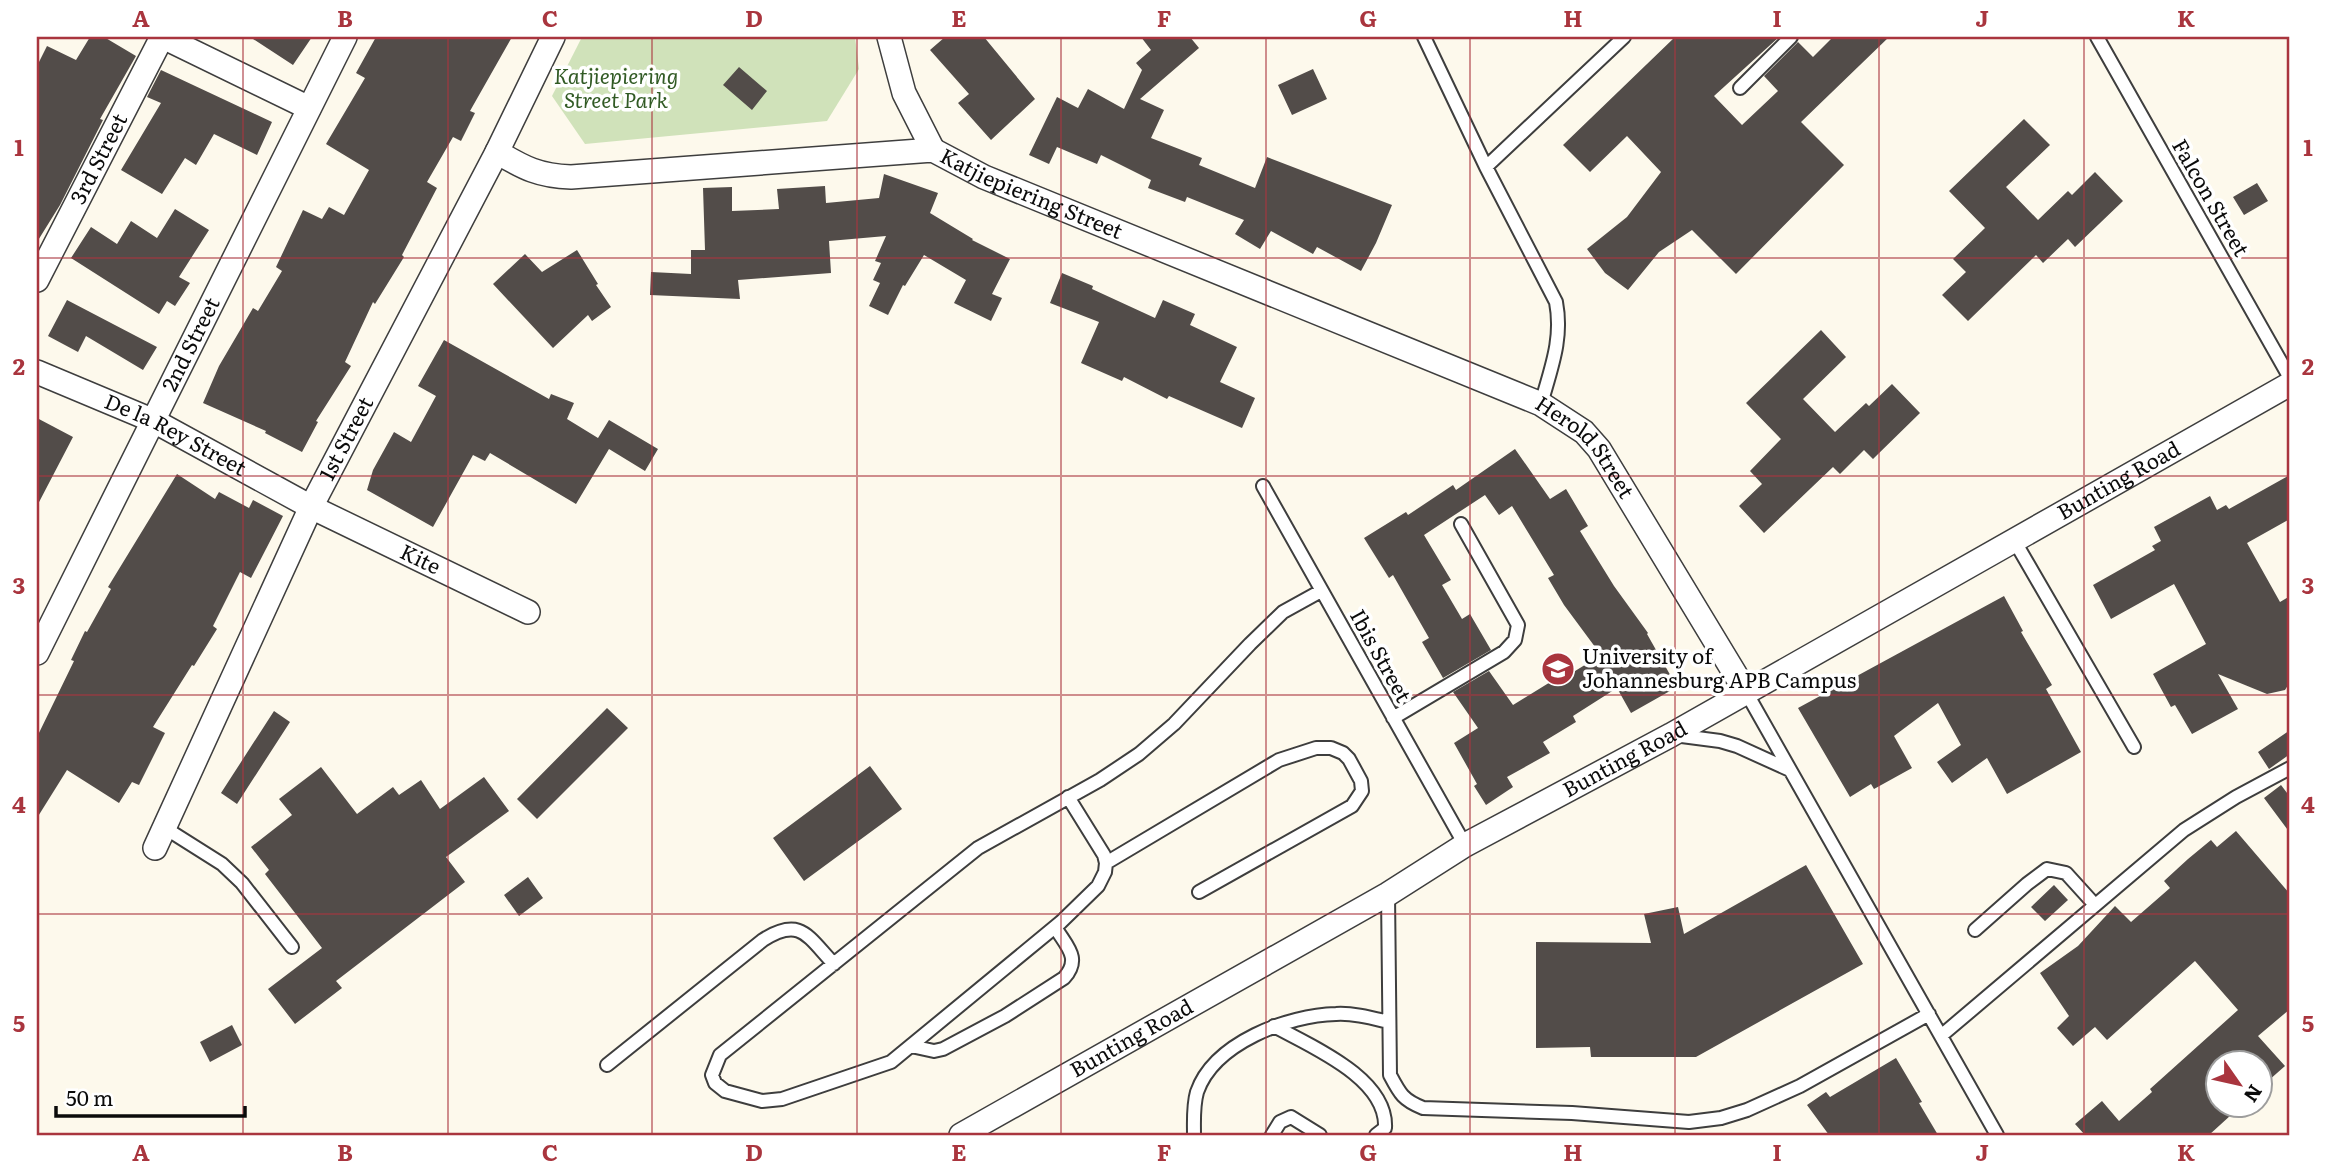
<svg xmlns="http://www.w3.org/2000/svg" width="2327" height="1172" font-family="Literata,serif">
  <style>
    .green { fill: #d0e2ba }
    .building { fill: #524c49 }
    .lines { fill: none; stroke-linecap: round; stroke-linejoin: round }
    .lane-casing { stroke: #3e3e3e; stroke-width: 16 }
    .street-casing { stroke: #3e3e3e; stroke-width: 26 }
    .lane { stroke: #fff; stroke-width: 12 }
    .street { stroke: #fff; stroke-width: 23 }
    .grid { fill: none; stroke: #a9353e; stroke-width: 2; stroke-opacity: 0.55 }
    .labels { text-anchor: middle; stroke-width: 7; stroke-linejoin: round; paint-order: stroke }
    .park-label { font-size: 21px; font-style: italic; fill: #315a24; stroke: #fff }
    .street-label { font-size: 21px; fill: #0b0b0b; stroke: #fff }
    .poi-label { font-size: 21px; fill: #0b0b0b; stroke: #fff; text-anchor: start }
    .neatline { fill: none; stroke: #a9353e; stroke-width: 2.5 }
    .grid-label { font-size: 23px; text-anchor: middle; font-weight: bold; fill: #a9353e }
  </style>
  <rect width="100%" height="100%" fill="#fdf9ec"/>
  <path class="green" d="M582 37H855L859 69 827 121 585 144 552 96Z"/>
  <path class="building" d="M90 37H104L136 56 100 119 103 120 60 205 37 242V66L47 46 76 60Z
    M250 37H312L293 65Z
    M376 37H512L470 111 475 113 461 141 453 137 427 182 437 188 402 255 404 257 375 304 373 302 345 362 351 366 316 421 318 422 302 452 265 433 266 431 203 403 219 366 253 308 258 311 282 271 276 267 303 210 322 219 329 207 344 215 369 170 326 144 365 78 356 73Z
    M945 37H984L1035 99 991 140 958 103 969 94 930 50Z
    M1141 37H1190L1199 48 1140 99 1164 110 1151 138 1202 158 1199 165 1255 188 1267 157 1392 205 1376 243 1361 271 1317 247 1313 254 1271 231 1260 249 1235 234 1244 220 1187 197 1185 202 1148 188 1151 180 1101 155 1097 164 1057 147 1049 164 1029 155 1057 97 1078 108 1088 89 1124 109 1142 70 1136 63 1151 50Z
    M1675 37H1779L1714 96 1742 125 1778 91 1764 76 1798 42 1813 57 1833 37H1889L1801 122 1844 165 1736 274 1692 230 1659 252 1628 290 1605 273 1587 249 1627 217 1661 172 1627 136 1590 172 1563 145Z
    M739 67 767 91 752 110 723 85Z
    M1313 69 1327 99 1292 115 1278 85Z
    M161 70 272 122 257 155 214 134 196 165 185 158 162 194 121 170 161 103 147 97Z
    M2024 119 2050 145 2006 187 2038 220 2068 191 2072 195 2095 172 2123 201 2075 247 2068 239 2043 263 2036 255 1968 321 1942 295 1966 272 1953 259 1985 228 1949 191Z
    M884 174 938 193 930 213 973 239 972 240 1010 259 992 294 1002 298 991 321 954 303 966 280 924 255 905 286 903 285 888 315 869 306 880 283 873 280 881 263 875 261 886 236 829 241 831 273 738 280 740 299 650 295 651 272 691 274V250H705L703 188 732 187V211L779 209 777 189 825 186 826 203 879 198Z
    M2257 183 2268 201 2244 215 2233 197Z
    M175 209 209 230 179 277 190 283 175 306 167 301 159 314 71 258 91 227 117 244 131 221 157 238Z
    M577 250 598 284 596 285 611 307 592 321 588 315 553 348 493 284 525 254 542 272Z
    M1062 273 1093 286 1092 289 1155 318 1163 300 1195 314 1190 325 1237 347 1220 382 1255 398 1242 428 1169 396 1167 399 1124 377 1122 381 1081 363 1099 322 1050 303Z
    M67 300 157 347 143 370 86 336 78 352 48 336Z
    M1821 330 1846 357 1803 399 1835 432 1866 403 1869 406 1892 384 1920 413 1873 459 1864 450 1840 474 1833 467 1764 533 1739 506 1762 484 1750 471 1781 439 1746 403Z
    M444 340 549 399 551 394 574 403 567 419 598 438 609 420 658 449 645 471 609 449 576 504 490 453 485 461 473 455 433 527 367 490 373 470 394 432 411 442 436 396 418 386Z
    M37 418 73 437 37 506Z
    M1515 449 1550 499 1566 489 1588 526 1580 531 1614 586 1648 633 1647 634 1677 687 1631 713 1617 688 1573 716 1576 722 1543 742 1550 753 1507 777 1513 787 1486 805 1474 786 1477 784 1454 743 1478 728 1453 692 1489 671 1513 705 1552 681 1554 684 1601 655 1564 605 1548 578 1554 575 1512 506 1499 515 1485 495 1424 535 1451 580 1442 585 1462 619 1470 614 1491 650 1443 678 1422 642 1429 638 1393 575 1389 578 1364 538 1406 512 1408 515 1453 485 1456 490Z
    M177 474 215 499 219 492 249 508 253 500 283 516 251 578 240 572 213 626 217 629 194 666 192 665 153 727 165 733 139 785 132 782 119 803 67 770 37 818V737L74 661 71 660 85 631 87 632 111 589 108 587Z
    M2290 475V519L2247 543 2280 602 2290 596V682L2285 690 2267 694 2218 674 2238 709 2192 734 2175 705 2171 707 2153 674 2206 644 2174 584 2111 619 2093 585 2155 550 2152 546 2161 541 2154 527 2210 496 2217 510 2226 505 2229 509Z
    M2004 596 2023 631 2021 632 2052 685 2046 689 2081 752 2007 794 1987 758 1952 783 1937 762 1961 745 1938 703 1894 736 1912 768 1874 789 1871 784 1850 797 1798 708Z
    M607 708 628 728 537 819 517 799Z
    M274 711 290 722 237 804 221 793Z
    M2290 730V754L2269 769 2258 752Z
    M870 766 902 809 804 881 773 838Z
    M321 767 357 814 393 787 399 795 421 780 440 809 484 777 509 811 446 857 465 882 336 981 342 988 295 1024 268 989 322 948 265 874 269 870 251 847 292 815 279 799Z
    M2281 785 2290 797V833L2264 798Z
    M2236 831 2290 894V1009L2258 1036 2285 1066 2260 1088V1063H2218V1105H2242L2209 1135H2085L2075 1124 2102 1101 2119 1121 2152 1092 2150 1089 2238 1010 2195 961 2107 1040 2095 1027 2073 1046 2057 1028 2069 1016 2040 973 2078 946 2115 906 2131 922 2170 888 2164 881 2188 859 2211 840 2217 847Z
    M1806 865 1863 964 1696 1057H1591L1590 1047 1536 1048V942L1651 943 1644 914 1678 907 1684 934Z
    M528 877 543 898 519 916 504 895Z
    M2054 885 2068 900 2045 921 2031 907Z
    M232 1025 242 1045 210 1062 200 1042Z
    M1896 1058 1922 1102 1919 1103 1938 1135H1829L1807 1105 1826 1092 1830 1097Z"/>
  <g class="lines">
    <defs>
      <path id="lane" d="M1424 37 1486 167 1556 302C1563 339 1551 368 1541 404
        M2097 37 2290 378
        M1740 88 1791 37
        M1486 167 1624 37
        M1263 486 1465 845
        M2014 540 2134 747
        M1746 692 1997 1135
        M1393 718 1504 652 1515 640 1518 625 1461 524
        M1674 735 1720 741 1737 746 1790 770
        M1068 797 1104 855 1106 863 1105 872 1098 886 1061 922 891 1062 782 1099 762 1101 725 1091 715 1083 712 1075 720 1055 978 848 1100 780 1139 754 1174 724 1250 644 1283 612 1321 591
        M165 828 222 864 242 883 292 947
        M1106 863 1279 760 1316 748H1331L1343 753 1349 759 1361 781 1362 791 1352 806 1199 892
        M1388 894 1390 1075C1400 1094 1403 1100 1423 1108L1572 1113 1689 1122 1721 1118 1747 1110 1800 1086 1929 1014
        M1975 930 2027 884 2047 869 2066 873 2095 905
        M1274 1026C1310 1046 1388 1078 1385 1128L1376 1135
        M1942 1035 2184 830 2236 797 2290 768
        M911 1046 934 1051 943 1049 1005 1016 1064 978C1082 958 1066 946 1055 927
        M607 1065 763 940C801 916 808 937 834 964
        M1194 1135C1194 1121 1193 1106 1197 1092 1214 1043 1288 1015 1336 1014 1354 1013 1372 1018 1389 1022
        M1272 1135 1280 1122 1291 1117 1320 1135"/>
      <g id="street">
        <path d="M163 37 309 108"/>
        <path d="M889 37 904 93 933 150"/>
        <path id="s1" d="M497 152C524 168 539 176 571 177L933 150 984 177 1541 404 1584 432 1599 449 1746 692"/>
        <path id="s2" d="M37 280 162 37"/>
        <path id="s3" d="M37 372 154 421 311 507 528 612"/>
        <path id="s4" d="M37 653 345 37"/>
        <path id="s5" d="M155 848 311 507 497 152 553 37"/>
        <path id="s6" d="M961 1135 1388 894 1465 845 1671 735 2290 384"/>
      </g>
    </defs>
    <use href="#lane" class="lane-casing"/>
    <use href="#street" class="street-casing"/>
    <use href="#lane" class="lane"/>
    <use href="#street" class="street"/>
  </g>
  <path class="grid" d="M243 37V1135M448 37V1135M652 37V1135M857 37V1135M1061 37V1135M1266 37V1135M1470 37V1135M1675 37V1135M1879 37V1135M2084 37V1135M37 258H2290M37 476H2290M37 695H2290M37 914H2290"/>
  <defs>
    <symbol id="university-disc" viewBox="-11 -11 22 22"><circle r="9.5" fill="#a9353e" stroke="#fff"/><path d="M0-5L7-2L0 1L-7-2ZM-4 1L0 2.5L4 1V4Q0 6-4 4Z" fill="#fff"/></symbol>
  </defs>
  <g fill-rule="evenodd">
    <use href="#university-disc" x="1539" y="650" width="38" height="38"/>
  </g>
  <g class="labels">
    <g class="park-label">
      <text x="616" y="84">Katjiepiering<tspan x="616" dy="24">Street Park</tspan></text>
    </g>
    <g class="street-label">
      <text dy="7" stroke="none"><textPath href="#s2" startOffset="136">3rd Street</textPath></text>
      <text dy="7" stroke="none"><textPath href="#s1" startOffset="550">Katjiepiering Street</textPath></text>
      <text transform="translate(2210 198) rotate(60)" y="7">Falcon Street</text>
      <text dy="7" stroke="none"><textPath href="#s4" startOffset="345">2nd Street</textPath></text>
      <text dy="7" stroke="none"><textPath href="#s3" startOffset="152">De la Rey Street</textPath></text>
      <text dy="7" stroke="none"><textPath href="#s5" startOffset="452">1st Street</textPath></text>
      <text dy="7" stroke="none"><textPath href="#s1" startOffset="1164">Herold Street</textPath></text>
      <text dy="7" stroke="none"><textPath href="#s6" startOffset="1330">Bunting Road</textPath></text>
      <text dy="7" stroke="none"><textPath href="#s3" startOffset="427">Kite</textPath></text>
      <text transform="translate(1380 656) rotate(61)" y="7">Ibis Street</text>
      <text dy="7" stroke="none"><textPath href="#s6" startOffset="763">Bunting Road</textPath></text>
      <text dy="7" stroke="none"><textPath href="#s6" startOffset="196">Bunting Road</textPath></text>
    </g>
    <g class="poi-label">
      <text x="1582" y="664">University of<tspan x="1582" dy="24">Johannesburg APB Campus</tspan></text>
    </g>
  </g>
  <rect width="2327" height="1172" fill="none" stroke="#ffffff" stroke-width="77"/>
  <g transform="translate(2239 1084) rotate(124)"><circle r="33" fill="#ffffff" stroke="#9d9d9d" stroke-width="2"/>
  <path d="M0-5L12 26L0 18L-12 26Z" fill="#a9353e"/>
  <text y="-10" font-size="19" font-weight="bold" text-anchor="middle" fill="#0b0b0b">N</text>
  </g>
  <path d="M56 1106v10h189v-10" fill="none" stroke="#0b0b0b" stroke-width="3.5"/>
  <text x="66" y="1106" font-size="21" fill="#0b0b0b" stroke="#ffffff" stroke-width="5" paint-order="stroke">50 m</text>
  <rect x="38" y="38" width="2250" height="1096" class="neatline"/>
  <g class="grid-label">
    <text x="141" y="27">A</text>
    <text x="345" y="27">B</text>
    <text x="550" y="27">C</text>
    <text x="754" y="27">D</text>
    <text x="959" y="27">E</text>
    <text x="1164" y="27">F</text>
    <text x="1368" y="27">G</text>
    <text x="1573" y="27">H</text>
    <text x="1777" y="27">I</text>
    <text x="1982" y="27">J</text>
    <text x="2186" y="27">K</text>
    <text x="19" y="156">1</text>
    <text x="2308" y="156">1</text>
    <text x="19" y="375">2</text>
    <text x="2308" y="375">2</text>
    <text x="19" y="594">3</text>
    <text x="2308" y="594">3</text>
    <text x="19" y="813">4</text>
    <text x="2308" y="813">4</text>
    <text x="19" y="1032">5</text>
    <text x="2308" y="1032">5</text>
    <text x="141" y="1161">A</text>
    <text x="345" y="1161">B</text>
    <text x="550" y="1161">C</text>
    <text x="754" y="1161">D</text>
    <text x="959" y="1161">E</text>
    <text x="1164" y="1161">F</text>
    <text x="1368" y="1161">G</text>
    <text x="1573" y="1161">H</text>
    <text x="1777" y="1161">I</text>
    <text x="1982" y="1161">J</text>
    <text x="2186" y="1161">K</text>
  </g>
</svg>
